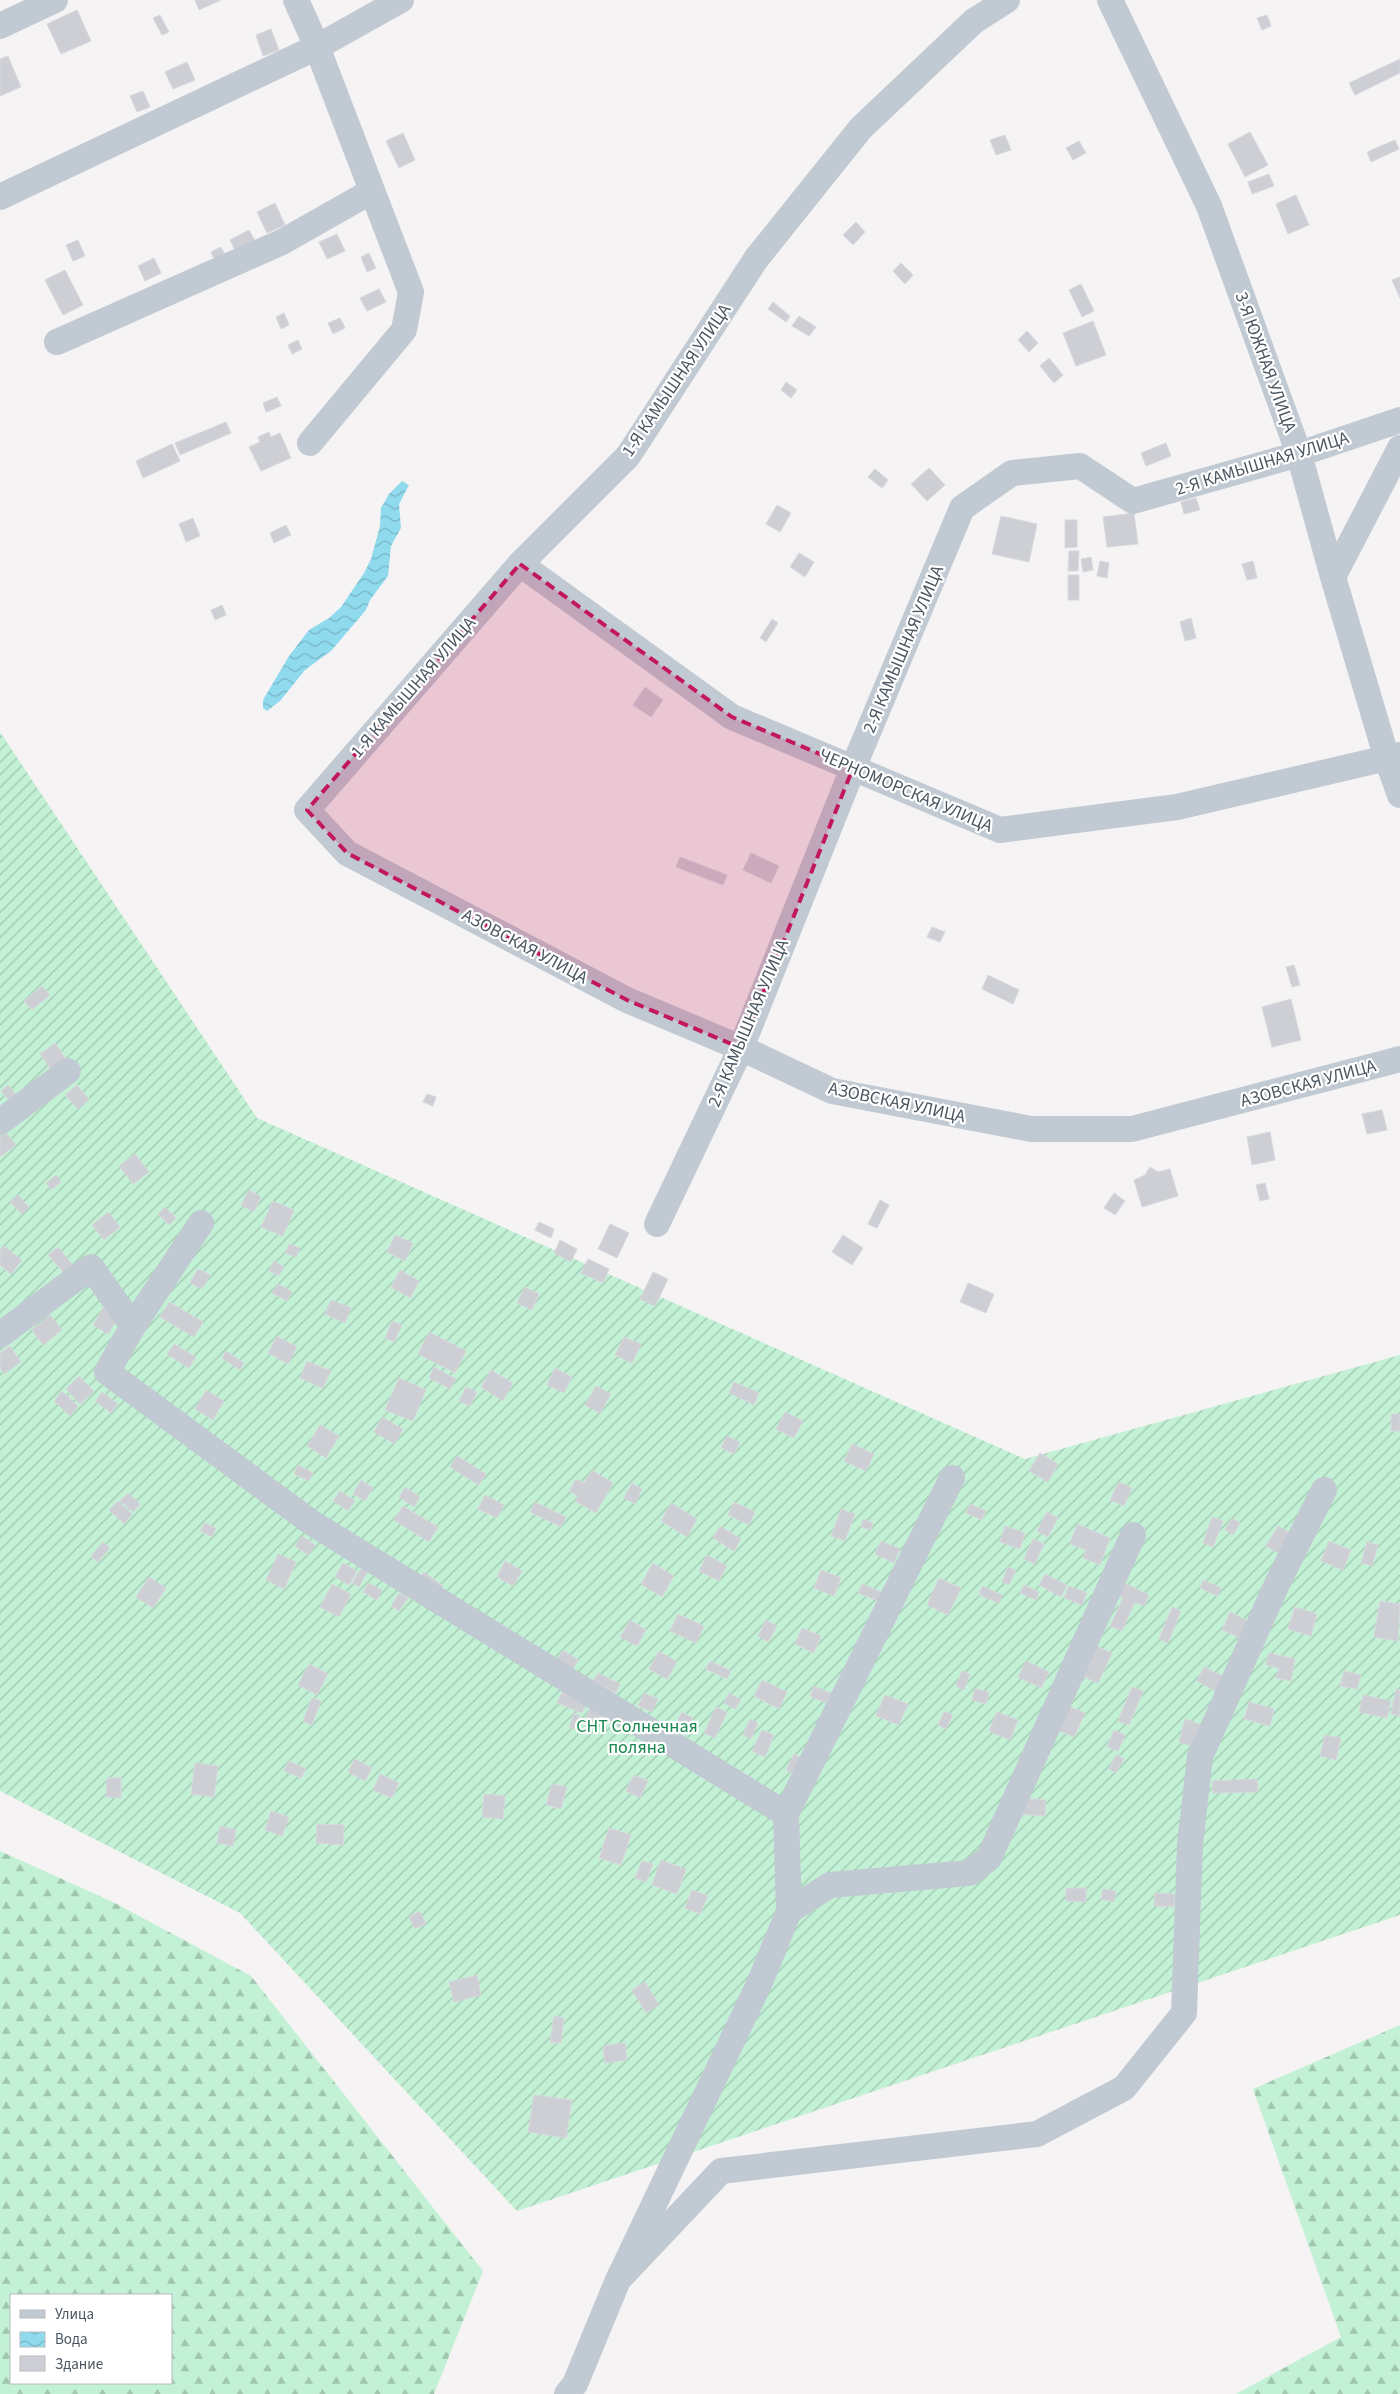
<svg xmlns="http://www.w3.org/2000/svg" width="1400" height="2394" font-family="'Source Sans 3',sans-serif">
  <style>
    .forest { fill: url(#forest-firs); fill-rule: evenodd }
    .garden { fill: url(#garden-furrows) }
    .water { fill: url(#water-waves) }
    .building { fill: #cdcfd5; stroke: #d7d9de }
    .lines { fill: none; stroke-linecap: round; stroke-linejoin: round }
    .minor { stroke: #c1cad2; stroke-width: 26 }
    .marked { fill: #c2185b; fill-opacity: 0.2; stroke: #c2185b; stroke-width: 4; stroke-dasharray: 10 6; stroke-linejoin: round }
    .labels { text-anchor: middle; stroke-width: 4.5; stroke-linejoin: round; paint-order: stroke }
    .street-label { font-size: 18px; fill: #4a5661; stroke: #fff }
    .park-label { font-size: 18px; fill: #17864f; stroke: #fff }
  </style>
  <defs>
    <pattern id="forest-firs" width="22" height="20" patternUnits="userSpaceOnUse" patternTransform="scale(1.25)"><rect width="22" height="20" fill="#c3f1d5"/><path d="M5 1l3.5 6h-7zM16 11l3.5 6h-7z" fill="#a0c6b0"/></pattern>
    <pattern id="garden-furrows" width="10" height="10" patternUnits="userSpaceOnUse" patternTransform="scale(1.25)"><rect width="10" height="10" fill="#c3f1d5"/><path d="M-1 1l2-2M0 10L10 0M9 11l2-2" fill="none" stroke="#a0c6b0"/></pattern>
    <pattern id="water-waves" width="16" height="10" patternUnits="userSpaceOnUse" patternTransform="scale(1.25)"><rect width="16" height="10" fill="#90daee"/><path d="M0 5q4-4 8 0t8 0" fill="none" stroke="#78b4c4"/></pattern>
  </defs>
  <rect width="100%" height="100%" fill="#f5f3f3"/>
  <path class="forest" d="M0 1851 113 1902 251 1976 483 2271 434 2394H0ZM171 2295V2383H11V2295Z
    M1400 2025V2394H1236L1341 2337 1253 2089Z"/>
  <path class="garden" d="M0 732 257 1118 1025 1459 1400 1355V1915L517 2211 240 1913 0 1791Z"/>
  <path class="water" d="M402 481 409 485 399 504 401 528 391 546 388 576 370 600 366 610 331 651 305 670 280 701 267 711 263 708V700L289 656 309 630 329 618 341 607 364 573 371 559 380 526 381 508 389 494Z"/>
  <path class="building" d="M195 0H221L199 10Z
    M77 10 91 41 61 54 47 24Z
    M160 15 169 32 162 35 153 18Z
    M1267 15 1271 26 1262 30 1257 18Z
    M271 29 279 50 263 56 256 35Z
    M8 56 21 87 0 96V59Z
    M1400 59V73L1355 95 1349 83Z
    M187 62 195 80 173 89 165 72Z
    M143 91 150 107 137 112 130 96Z
    M1250 132 1268 165 1245 177 1228 144Z
    M403 133 415 160 399 168 386 141Z
    M1005 135 1011 150 996 155 990 140Z
    M1395 140 1399 149 1371 162 1367 152Z
    M1079 141 1086 153 1073 160 1066 148Z
    M1269 174 1274 186 1252 194 1248 182Z
    M1296 195 1309 225 1288 234 1276 204Z
    M275 203 285 225 267 233 257 212Z
    M856 222 865 232 853 245 843 235Z
    M249 230 255 241 235 250 230 240Z
    M337 234 345 251 327 259 319 242Z
    M78 240 85 256 73 261 66 245Z
    M221 247 225 255 214 259 211 252Z
    M369 253 376 268 367 272 361 257Z
    M154 258 161 273 145 281 138 266Z
    M901 263 913 275 905 284 893 271Z
    M65 270 83 305 63 315 45 280Z
    M1400 277V298L1392 280Z
    M1081 284 1094 311 1082 317 1069 290Z
    M379 289 386 302 367 311 360 298Z
    M773 302 790 316 786 322 768 309Z
    M284 313 289 325 281 329 276 317Z
    M799 316 816 327 809 336 792 326Z
    M340 318 345 328 333 334 328 323Z
    M1093 321 1106 355 1076 366 1063 333Z
    M1027 331 1038 343 1029 352 1018 340Z
    M298 340 302 349 292 354 288 345Z
    M1049 358 1063 375 1054 383 1040 366Z
    M786 382 797 390 791 398 781 390Z
    M277 397 281 406 266 412 263 403Z
    M226 422 231 433 180 455 175 443Z
    M269 432 271 437 280 433 291 458 261 471 249 447 260 442 258 437Z
    M1166 443 1171 456 1146 466 1141 453Z
    M172 444 180 461 143 478 136 461Z
    M929 468 945 485 927 501 911 484Z
    M875 469 888 480 882 488 868 477Z
    M1196 498 1200 510 1184 514 1181 502Z
    M777 505 791 513 780 532 766 524Z
    M1134 513 1138 544 1107 547 1103 517Z
    M1001 516 1037 524 1029 562 992 554Z
    M193 518 200 536 186 542 179 524Z
    M1065 520H1077V547L1065 548Z
    M286 525 291 535 274 543 270 533Z
    M1069 551H1079L1078 571H1068Z
    M799 553 814 562 805 577 790 567Z
    M1091 557 1093 570 1083 572 1081 559Z
    M1100 561 1109 563 1107 578 1097 576Z
    M1253 561 1257 578 1247 580 1242 564Z
    M1068 575H1079V600H1068Z
    M222 605 226 615 215 620 211 610Z
    M1191 618 1196 638 1185 641 1180 622Z
    M772 619 778 623 766 642 760 638Z
    M645 687 663 700 651 717 633 705Z
    M751 853 779 866 771 883 743 870Z
    M680 857 727 875 723 885 676 867Z
    M932 927 945 932 940 942 927 937Z
    M1294 965 1300 985 1292 987 1286 967Z
    M988 975 1019 990 1013 1004 982 989Z
    M42 986 50 995 32 1010 24 1001Z
    M1291 999 1301 1040 1272 1047 1262 1007Z
    M55 1043 68 1062 53 1072 40 1054Z
    M8 1085 17 1096 10 1102 1 1091Z
    M77 1085 89 1099 78 1109 65 1095Z
    M427 1094 436 1097 433 1106 423 1102Z
    M1382 1110 1387 1130 1367 1134 1362 1114Z
    M1270 1132 1275 1160 1252 1165 1247 1137Z
    M6 1133 16 1145 0 1157V1138Z
    M135 1154 149 1172 133 1184 119 1166Z
    M1150 1167 1158 1172 1170 1169 1178 1196 1142 1207 1134 1180 1145 1175Z
    M56 1175 61 1182 51 1190 46 1183Z
    M1265 1183 1269 1199 1260 1201 1256 1185Z
    M249 1190 261 1197 254 1212 241 1205Z
    M1114 1193 1125 1201 1115 1215 1104 1208Z
    M18 1195 29 1207 22 1214 10 1202Z
    M880 1200 889 1205 877 1228 868 1224Z
    M273 1201 294 1210 283 1236 261 1227Z
    M165 1207 176 1218 169 1225 158 1214Z
    M108 1212 120 1227 104 1240 92 1225Z
    M539 1222 554 1229 551 1238 535 1230Z
    M610 1224 629 1233 617 1258 598 1249Z
    M395 1235 413 1243 405 1261 387 1252Z
    M843 1235 863 1248 852 1265 832 1252Z
    M560 1240 577 1249 571 1262 554 1253Z
    M289 1244 300 1248 296 1257 285 1253Z
    M4 1246 22 1260 11 1274 0 1265V1250Z
    M58 1247 73 1265 64 1273 48 1255Z
    M588 1259 609 1269 603 1283 581 1273Z
    M274 1261 284 1267 279 1276 269 1271Z
    M198 1269 210 1275 202 1289 190 1283Z
    M400 1270 419 1281 410 1298 391 1287Z
    M653 1272 668 1279 655 1306 640 1299Z
    M968 1283 994 1294 986 1313 960 1302Z
    M278 1284 292 1292 287 1301 272 1293Z
    M525 1287 539 1294 532 1310 517 1303Z
    M331 1300 351 1308 345 1323 325 1314Z
    M169 1302 203 1322 194 1337 160 1317Z
    M105 1305 120 1315 108 1334 93 1325Z
    M50 1315 62 1330 43 1345 32 1330Z
    M392 1321 402 1325 394 1342 385 1338Z
    M429 1332 466 1351 455 1373 418 1354Z
    M277 1336 297 1347 288 1364 268 1353Z
    M624 1337 641 1344 632 1363 615 1355Z
    M174 1344 196 1357 189 1368 167 1354Z
    M10 1346 21 1362 4 1374 0 1368V1353Z
    M226 1351 244 1363 240 1370 222 1358Z
    M307 1361 331 1371 323 1388 300 1378Z
    M434 1367 456 1379 450 1389 429 1378Z
    M555 1368 572 1377 564 1393 547 1385Z
    M491 1370 513 1383 503 1401 481 1387Z
    M79 1376 94 1391 80 1404 66 1389Z
    M399 1378 426 1390 413 1421 385 1410Z
    M734 1382 759 1393 754 1405 729 1393Z
    M596 1386 611 1394 600 1413 585 1405Z
    M466 1387 477 1392 470 1406 459 1401Z
    M206 1390 224 1401 213 1420 195 1409Z
    M62 1391 78 1406 70 1416 54 1401Z
    M102 1392 118 1404 111 1413 95 1401Z
    M785 1412 803 1421 794 1438 776 1429Z
    M1391 1414H1400V1431H1391Z
    M382 1417 403 1429 395 1444 374 1432Z
    M320 1425 339 1436 326 1458 307 1446Z
    M727 1436 740 1442 734 1454 721 1448Z
    M852 1444 874 1454 866 1471 844 1461Z
    M1040 1453 1058 1464 1048 1482 1029 1471Z
    M457 1456 486 1474 479 1485 450 1467Z
    M298 1465 313 1473 309 1481 294 1474Z
    M592 1470 613 1483 596 1513 575 1501 578 1496 569 1491 576 1479 584 1483Z
    M361 1480 373 1488 365 1501 353 1494Z
    M1119 1482 1132 1488 1124 1506 1110 1500Z
    M632 1483 642 1489 635 1504 624 1498Z
    M405 1487 420 1497 414 1507 399 1497Z
    M340 1491 355 1501 348 1511 333 1501Z
    M128 1493 140 1504 133 1512 120 1501Z
    M485 1495 504 1505 497 1518 478 1509Z
    M118 1501 132 1514 124 1524 109 1510Z
    M535 1502 566 1517 561 1527 530 1512Z
    M734 1502 755 1512 749 1525 728 1515Z
    M671 1503 697 1519 687 1537 661 1521Z
    M970 1504 986 1511 982 1520 966 1513Z
    M403 1506 438 1527 429 1542 394 1520Z
    M841 1509 855 1514 845 1541 831 1536Z
    M1047 1512 1058 1518 1048 1537 1037 1531Z
    M1212 1517 1223 1521 1213 1547 1203 1543Z
    M1232 1518 1240 1523 1233 1535 1225 1530Z
    M863 1519 873 1523 871 1530 861 1527Z
    M205 1523 216 1528 212 1537 200 1531Z
    M1077 1524 1110 1538 1100 1565 1083 1558 1086 1550 1070 1544Z
    M720 1526 741 1539 734 1551 713 1538Z
    M1005 1526 1025 1533 1020 1549 1000 1542Z
    M1278 1526 1297 1537 1285 1557 1266 1546Z
    M302 1536 315 1545 308 1555 295 1546Z
    M1033 1539 1044 1544 1035 1564 1024 1559Z
    M881 1541 900 1549 894 1563 875 1554Z
    M1329 1541 1351 1550 1343 1570 1321 1561Z
    M103 1542 110 1548 98 1562 91 1556Z
    M1367 1542 1378 1545 1372 1566 1361 1563Z
    M278 1554 296 1562 284 1589 266 1580Z
    M707 1555 727 1566 719 1581 699 1571Z
    M505 1561 522 1571 513 1586 497 1577Z
    M343 1563 357 1571 349 1585 335 1577Z
    M653 1563 674 1576 662 1597 641 1584Z
    M362 1567 368 1571 359 1587 352 1583Z
    M1008 1567 1016 1570 1009 1585 1002 1582Z
    M821 1570 841 1578 834 1596 814 1588Z
    M424 1572 443 1586 436 1595 417 1582Z
    M1045 1574 1067 1585 1061 1597 1039 1585Z
    M149 1577 166 1588 153 1608 136 1597Z
    M939 1578 961 1588 948 1615 927 1605Z
    M1118 1580 1149 1595 1144 1606 1135 1602 1122 1631 1110 1626 1123 1598 1112 1593Z
    M1203 1580 1221 1588 1217 1596 1200 1588Z
    M368 1583 382 1590 377 1600 363 1592Z
    M332 1584 351 1594 339 1617 320 1607Z
    M862 1584 882 1592 878 1601 858 1593Z
    M1024 1585 1039 1592 1036 1600 1020 1593Z
    M982 1586 1002 1595 999 1603 979 1595Z
    M1069 1586 1087 1593 1082 1605 1064 1598Z
    M399 1593 408 1598 399 1611 391 1606Z
    M1380 1601 1400 1604 1398 1641 1374 1637Z
    M1172 1607 1181 1611 1168 1643 1159 1639Z
    M1295 1607 1317 1614 1311 1636 1288 1629Z
    M1230 1612 1252 1623 1245 1640 1222 1630Z
    M678 1614 704 1626 696 1643 670 1631Z
    M630 1620 646 1630 637 1646 620 1637Z
    M766 1620 777 1626 768 1642 758 1636Z
    M802 1628 821 1636 814 1653 795 1644Z
    M1094 1645 1112 1653 1098 1683 1081 1676Z
    M563 1650 578 1660 572 1671 556 1661Z
    M659 1651 677 1662 667 1679 649 1669Z
    M1269 1653 1295 1659 1291 1681 1276 1678 1279 1668 1266 1665Z
    M710 1661 731 1671 727 1679 706 1669Z
    M1026 1661 1049 1672 1041 1688 1018 1677Z
    M309 1664 328 1674 317 1695 298 1685Z
    M1204 1667 1229 1679 1221 1694 1197 1681Z
    M962 1671 970 1674 964 1690 956 1686Z
    M1344 1671 1361 1675 1357 1689 1340 1686Z
    M598 1673 620 1684 616 1693 593 1681Z
    M762 1680 787 1692 779 1709 754 1696Z
    M814 1686 831 1693 826 1703 810 1696Z
    M1132 1687 1143 1691 1129 1725 1118 1721Z
    M975 1689 989 1692 986 1704 972 1700Z
    M1396 1689 1400 1690V1716L1391 1714Z
    M562 1692 587 1703 582 1713 557 1703Z
    M644 1693 658 1699 652 1712 638 1706Z
    M729 1693 741 1700 735 1709 724 1703Z
    M885 1695 908 1704 899 1725 876 1716Z
    M1363 1695 1391 1701 1387 1718 1359 1712Z
    M312 1698 321 1701 312 1725 303 1721Z
    M1249 1702 1274 1709 1270 1726 1244 1719Z
    M1068 1706 1085 1713 1074 1737 1057 1730Z
    M716 1707 727 1712 715 1738 704 1733Z
    M590 1708 602 1714 599 1722 586 1717Z
    M944 1711 953 1715 946 1729 938 1725Z
    M682 1712 693 1718 686 1731 675 1725Z
    M997 1712 1018 1720 1010 1740 989 1731Z
    M574 1713 580 1716 575 1729 569 1727Z
    M750 1719 758 1723 751 1739 743 1735Z
    M1185 1719 1205 1726 1198 1748 1179 1742Z
    M762 1730 774 1735 765 1757 752 1751Z
    M1114 1730 1125 1735 1118 1751 1107 1747Z
    M1325 1735 1341 1738 1336 1760 1320 1756Z
    M794 1754 806 1760 798 1776 786 1770Z
    M1116 1755 1124 1759 1116 1773 1109 1769Z
    M355 1759 372 1768 365 1781 348 1772Z
    M289 1761 306 1769 301 1778 284 1771Z
    M195 1763 218 1766 214 1797 191 1794Z
    M380 1774 399 1783 392 1798 373 1790Z
    M634 1775 648 1781 640 1798 626 1791Z
    M107 1778H121V1798L106 1797Z
    M1257 1779 1258 1792 1213 1793 1212 1781Z
    M552 1784 567 1787 561 1809 546 1805Z
    M484 1794 505 1796 503 1819 482 1817Z
    M1019 1798 1046 1800 1045 1816 1018 1814Z
    M271 1811 289 1817 282 1836 265 1830Z
    M317 1824 344 1825 343 1845 316 1843Z
    M220 1826 236 1830 233 1846 217 1843Z
    M609 1828 631 1835 621 1865 599 1858Z
    M661 1860 686 1869 677 1894 652 1885Z
    M642 1861 653 1864 646 1882 635 1878Z
    M1066 1888H1086V1902L1066 1901Z
    M1103 1889 1116 1891 1114 1902 1101 1899Z
    M692 1890 708 1896 700 1914 685 1908Z
    M1155 1893 1175 1894 1174 1907 1154 1906Z
    M420 1911 426 1924 415 1929 409 1917Z
    M477 1975 481 1995 454 2002 449 1982Z
    M645 1982 659 2005 646 2013 632 1990Z
    M554 2016 564 2018 561 2043 550 2042Z
    M625 2043 627 2060 605 2063 603 2046Z
    M534 2095 572 2100 566 2138 528 2132Z"/>
  <g class="lines">
    <path class="minor" d="M296 0 317 47 411 292 404 330 310 443
      M1007 0 974 21 861 128 756 259 628 456 520 564 307 810 347 853 627 1000 741 1048 832 1091 1031 1129H1132L1400 1059
      M1110 0 1209 206 1299 454 1333 577 1387 759 1400 795
      M0 26 55 0
      M0 197 317 47 401 0
      M57 342 282 242 372 191
      M520 564 732 717 1000 830 1177 807 1400 755
      M1333 577 1400 448
      M0 1122 68 1071
      M657 1224 741 1048 853 768 962 508 1012 473 1080 466 1133 501 1299 454 1400 420
      M133 1326 201 1223
      M0 1335 91 1267 133 1326 107 1372 312 1523 786 1814 789 1911
      M786 1814 952 1478
      M618 2280 721 2171 1037 2134 1124 2088 1184 2013 1190 1844 1200 1757 1277 1584 1324 1490
      M567 2394 575 2384 618 2280 760 1982 789 1911 830 1885 969 1873 989 1858 1133 1535"/>
  </g>
  <path class="marked" d="M520 564 732 717 853 768 741 1048 627 1000 347 853 307 810Z"/>
  <g class="labels">
    <g class="street-label">
      <text transform="translate(1266 362) rotate(70)" y="6">3-Я ЮЖНАЯ УЛИЦА</text>
      <text transform="translate(676 380) rotate(-56)" y="6">1-Я КАМЫШНАЯ УЛИЦА</text>
      <text transform="translate(1262 463) rotate(-17)" y="6">2-Я КАМЫШНАЯ УЛИЦА</text>
      <text transform="translate(903 649) rotate(-67)" y="6">2-Я КАМЫШНАЯ УЛИЦА</text>
      <text transform="translate(413 687) rotate(-49)" y="6">1-Я КАМЫШНАЯ УЛИЦА</text>
      <text transform="translate(906 790) rotate(23)" y="6">ЧЕРНОМОРСКАЯ УЛИЦА</text>
      <text transform="translate(525 946) rotate(28)" y="6">АЗОВСКАЯ УЛИЦА</text>
      <text transform="translate(748 1023) rotate(-67)" y="6">2-Я КАМЫШНАЯ УЛИЦА</text>
      <text transform="translate(1308 1083) rotate(-15)" y="6">АЗОВСКАЯ УЛИЦА</text>
      <text transform="translate(897 1102) rotate(12)" y="6">АЗОВСКАЯ УЛИЦА</text>
    </g>
    <g class="park-label">
      <text x="637" y="1732">СНТ Солнечная<tspan x="637" dy="21">поляна</tspan></text>
    </g>
  </g>
  <rect x="10" y="2294" width="162" height="90" fill="#ffffff" stroke="#b7bbc0"/>
  <rect x="20" y="2310" width="25" height="8" fill="#c1cad2" stroke="#b7bbc0"/>
  <text x="55" y="2319" font-size="15" fill="#4a5661">Улица</text>
  <rect x="20" y="2332" width="25" height="15" fill="url(#water-waves)" stroke="#b7bbc0"/>
  <text x="55" y="2344" font-size="15" fill="#4a5661">Вода</text>
  <rect x="20" y="2356" width="25" height="15" fill="#cdcfd5" stroke="#b7bbc0"/>
  <text x="55" y="2369" font-size="15" fill="#4a5661">Здание</text>
</svg>
